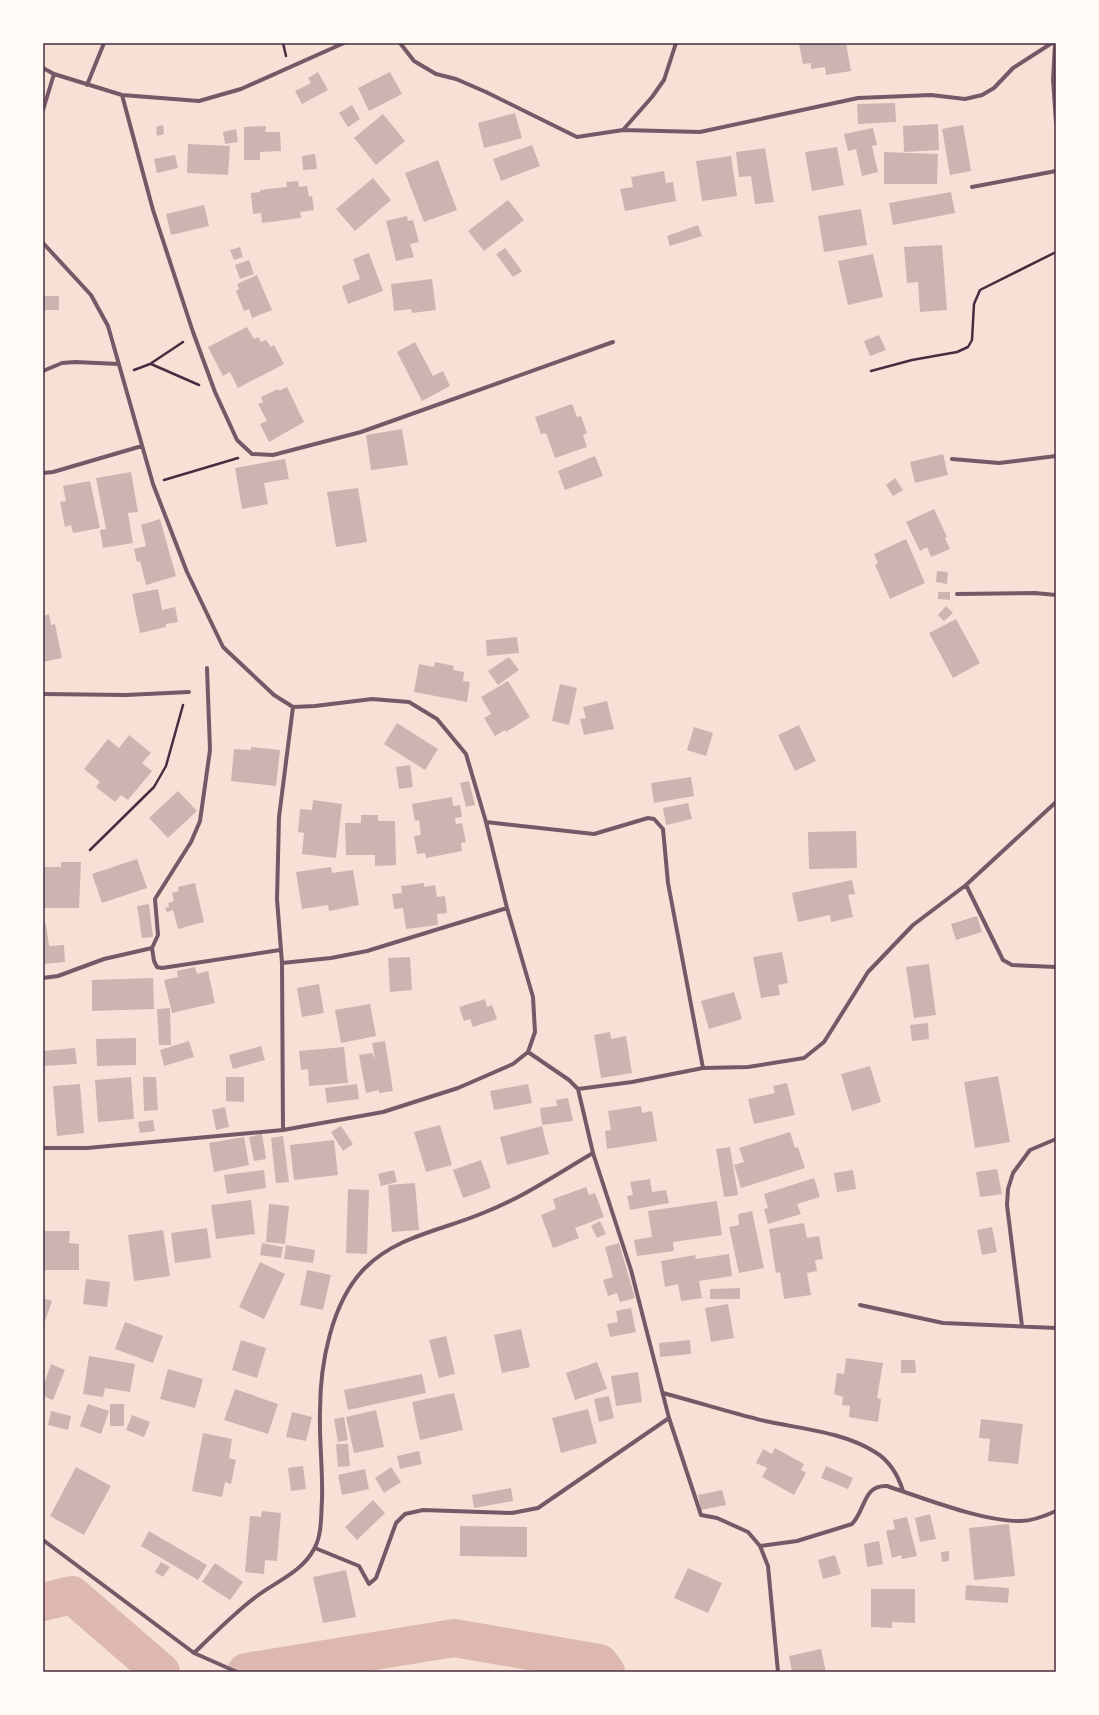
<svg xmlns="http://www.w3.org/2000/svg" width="1099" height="1715" font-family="'Times New Roman',serif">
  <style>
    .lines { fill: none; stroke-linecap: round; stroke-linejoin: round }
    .river { stroke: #dcb8b0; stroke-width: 38 }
    .building { fill: #ccb4b1 }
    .path { stroke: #4a2c40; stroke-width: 2.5 }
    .minor { stroke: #755966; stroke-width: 4 }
    .neatline { fill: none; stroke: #4a2c40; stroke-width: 1.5 }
  </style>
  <rect width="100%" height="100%" fill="#f7e1d7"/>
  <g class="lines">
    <path class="river" d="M43 1602 72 1595 161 1672
      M246 1672 454 1638 599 1663 606 1672"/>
  </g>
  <path class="building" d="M807 43H846L851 71 826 75 825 67 811 69V63L803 64 799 44Z
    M318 72 328 90 302 104 295 91 311 83 308 78Z
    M390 72 402 94 369 111 358 88Z
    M895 103 896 122 858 124 857 104Z
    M352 105 360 119 348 127 339 113Z
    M515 113 522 138 484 148 478 123Z
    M383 114 405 141 376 165 354 138Z
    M938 124 939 150 904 152 903 126Z
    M163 125 164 134 157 136 156 127Z
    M963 125 971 171 950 175 942 129Z
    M266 126 265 132H280L281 151 260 152V160H244V127Z
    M873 128 877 145 872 146 878 172 862 176 856 149 848 151 844 134Z
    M236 129 238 142 225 144 223 132Z
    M188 144 230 146 228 175 187 173Z
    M532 145 540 166 501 181 493 159Z
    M837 147 844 185 812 191 805 152Z
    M765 148 774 202 755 204 751 176 739 177 736 152Z
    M884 152 938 154 937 184H884Z
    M315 154 317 169 303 170 302 156Z
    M175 155 178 168 157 173 154 159Z
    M731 156 737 196 702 201 696 161Z
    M438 160 457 210 424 222 405 173Z
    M664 171 666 183 673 182 676 201 625 211 620 189 633 187 631 177Z
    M373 178 391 200 355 231 336 209Z
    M298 181 299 187 307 186 309 197 312 196 314 210 300 212 301 218 262 223 261 213 253 214 251 193 260 192V190L287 187 286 182Z
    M951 192 955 213 893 225 889 203Z
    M508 200 524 220 484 251 468 231Z
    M204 205 209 226 171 235 166 214Z
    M861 209 867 245 824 252 818 216Z
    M407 216 408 221 413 220 419 242 410 244 414 257 396 261 386 221Z
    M698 225 702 236 670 246 667 236Z
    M942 245 947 310 920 312 918 282 907 283 904 247Z
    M240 247 243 257 234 260 230 250Z
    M505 248 522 271 513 277 496 254Z
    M369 253 383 291 348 304 342 286 360 279 353 259Z
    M873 254 883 297 848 305 838 261Z
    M249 260 254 274 240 279 235 265Z
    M257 275 272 310 252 318 249 309 244 311 236 291 239 289 237 284Z
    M432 279 436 310 412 313 411 309 394 311 391 284Z
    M43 296H59V310H43Z
    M247 327 254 339 258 337 261 342 266 340 271 347 274 345 284 364 238 388 230 372 223 376 208 347Z
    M879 335 886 350 870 356 864 341Z
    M415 342 433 376 443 371 450 386 422 401 397 352Z
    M287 387 304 422 269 442 260 424 267 421 258 404 263 402 261 397 278 389 279 391Z
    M572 404 577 417 581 416 587 433 583 435 587 447 555 458 546 433 541 434 535 417Z
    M402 429 408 465 371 470 366 435Z
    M943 454 948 475 915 483 910 462Z
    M595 456 603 476 565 490 558 471Z
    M285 459 289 479 264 483 268 504 242 509 235 468Z
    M131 472 138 512 128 513 133 543 103 548 100 530 106 529 96 478Z
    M895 478 903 490 893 496 886 485Z
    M90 481 100 528 73 533 71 525 65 527 60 502 66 501 63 486Z
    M358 488 367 542 336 547 327 492Z
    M934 509 947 537 945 538 950 549 931 557 927 547 920 551 906 522Z
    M160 519 176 576 146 585 140 561 137 562 134 549 146 546 141 525Z
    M906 539 925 583 890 599 875 565 878 563 874 554Z
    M937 571 948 572 947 584 936 582Z
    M158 589 162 610 175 607 178 622 166 624V627L140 633 132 594Z
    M938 592H950V600L938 599Z
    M946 606 953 613 944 621 938 615Z
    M49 614 51 625 55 624 62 658 43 662V616Z
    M956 619 980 663 953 678 929 633Z
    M517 637 519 653 487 656 486 640Z
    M509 657 519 670 498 685 488 671Z
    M435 662 454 666 453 670 464 672 463 681 470 682 467 702 414 692 419 664 434 667Z
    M508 681 530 717 506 732 505 730 495 736 484 718 491 714 481 697Z
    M560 684 577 688 569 725 552 721Z
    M607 701 614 729 584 735 580 719 586 718 583 707Z
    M397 723 438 749 425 770 384 744Z
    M799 725 816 761 795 771 778 735Z
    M694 727 713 733 706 756 687 750Z
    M129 735 151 753 142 763 152 771 128 800 121 795 115 802 96 787 100 782 84 769 108 739 119 748Z
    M251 747 280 750 276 786 231 781 234 749 251 750Z
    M410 765 413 787 399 789 396 767Z
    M691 777 694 796 654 803 651 783Z
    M469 781 475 805 466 807 460 783Z
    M178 791 197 811 168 838 149 818Z
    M452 797 453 806 460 805 462 817 455 818 456 824 462 823 466 842 461 843 462 851 426 858 425 853 417 854 414 836 421 835 419 820 415 821 412 804Z
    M313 800 342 804 336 858 302 854 304 833 298 832 300 809 312 810Z
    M688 803 692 819 666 825 663 808Z
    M361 815H378V821H395L396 865 375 866V855H346L345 823H361Z
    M856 831 857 868 809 869 808 832Z
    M137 859 147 888 102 903 92 874Z
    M61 862H81L79 908H43V867H61Z
    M331 867 332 873 353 870 359 905 329 911 328 905 302 909 296 872Z
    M852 880 855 894 848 895 853 917 831 922 830 915 798 922 792 893Z
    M195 883 204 922 178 929 173 910 167 912 165 908 169 907 168 903 174 901 172 893 179 891 178 887Z
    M424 883V887L435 885 437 897 445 896 447 913 437 914 438 925 406 929 403 908 394 909 392 894 402 893 401 886Z
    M149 904 153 937 142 938 137 906Z
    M977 916 982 932 956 940 951 924Z
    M43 924H46L49 946 64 945 65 962 43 964Z
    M782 952 788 983 778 985 780 995 761 998 753 957Z
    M410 957 412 990 390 992 388 958Z
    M929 964 936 1015 914 1018 906 967Z
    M195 967 197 974 208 971 215 1003 172 1013 164 980 178 977 177 971Z
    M153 978 154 1009 92 1011V980Z
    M319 984 324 1013 302 1017 297 988Z
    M734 992 742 1019 709 1029 701 1001Z
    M485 999 487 1007 492 1005 497 1019 473 1027 470 1019 464 1021 459 1007Z
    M370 1004 376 1036 341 1043 335 1010Z
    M170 1008 171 1045H159L157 1009Z
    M928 1023 929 1039 912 1041 910 1025Z
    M610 1032 611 1039 626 1036 632 1073 601 1078 594 1035Z
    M136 1038V1065L97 1066 96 1039Z
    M189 1041 194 1057 164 1066 160 1050Z
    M385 1041 393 1091 379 1093V1090L366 1093 359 1055 372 1053 375 1059 372 1043Z
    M261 1046 265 1060 233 1069 229 1055Z
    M344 1047 348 1083 309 1086 308 1069 301 1070 299 1051Z
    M75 1048 77 1064 43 1066V1051Z
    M870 1066 881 1102 852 1111 841 1074Z
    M998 1076 1010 1142 975 1148 964 1082Z
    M131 1077 134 1119 98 1122 95 1080Z
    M143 1077H156L158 1110 144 1111Z
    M226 1077H244V1102L226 1101Z
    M787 1083 795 1115 754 1124 748 1099 775 1093 773 1086Z
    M80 1084 84 1133 57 1136 53 1086Z
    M357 1084 359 1099 327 1103 325 1088Z
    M528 1084 532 1103 494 1110 490 1091Z
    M568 1098 573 1121 542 1125 540 1108 557 1106 556 1100Z
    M641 1106 642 1113 652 1111 657 1141 607 1149 605 1131 611 1130 608 1111Z
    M225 1107 229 1127 216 1130 212 1110Z
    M153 1120 155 1131 140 1133 138 1122Z
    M440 1125 452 1165 426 1172 414 1132Z
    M341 1126 353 1144 343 1151 331 1132Z
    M542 1126 549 1154 507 1165 500 1137Z
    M790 1132 795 1148 798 1147 805 1168 741 1188 734 1165 744 1162 739 1148Z
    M262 1134 266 1159 254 1161 249 1137Z
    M283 1136 289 1182 276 1183 271 1138Z
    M244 1137 249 1165 214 1172 209 1143Z
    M334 1140 338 1175 294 1180 290 1145Z
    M730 1147 738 1195 724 1197 716 1149Z
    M481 1160 491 1188 463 1198 453 1170Z
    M997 1169 1002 1194 980 1197 976 1172Z
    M264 1170 266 1188 227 1194 224 1175Z
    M394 1170 397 1182 381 1186 378 1174Z
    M853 1170 856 1189 837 1192 834 1173Z
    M814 1178 820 1197 797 1204 801 1214 768 1224 764 1209 768 1208 764 1194Z
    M650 1179 652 1192 666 1190 669 1203 630 1210 627 1196 633 1195 630 1182Z
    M415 1183 419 1230 392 1232 388 1185Z
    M586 1187 589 1195 595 1193 604 1217 575 1228 579 1238 553 1248 541 1215 556 1209 553 1199Z
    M348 1189 369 1190 367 1254 346 1253Z
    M251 1200 255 1234 216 1239 211 1205Z
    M717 1201 722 1235 673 1242 674 1251 637 1256 634 1240 652 1237 648 1211Z
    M269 1204 289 1206 285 1244 266 1242Z
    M752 1211 764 1268 739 1273 729 1227 739 1225 738 1214Z
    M600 1221 606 1234 597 1238 591 1226Z
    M804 1223 807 1238 819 1236 823 1259 815 1260 817 1271 807 1273 811 1295 784 1299 780 1272 776 1273 769 1229Z
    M992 1227 997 1252 982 1255 977 1230Z
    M207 1228 211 1258 175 1263 171 1233Z
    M163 1230 170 1276 134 1281 128 1235Z
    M43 1231H70L69 1243 79 1244V1270H43Z
    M262 1243 283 1247 281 1258 260 1255Z
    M619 1243 635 1298 620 1302 617 1293 608 1296 603 1280 613 1277 605 1247Z
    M286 1245 315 1250 313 1263 284 1259Z
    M729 1254 732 1276 699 1281 702 1298 681 1301 678 1284 665 1287 661 1261 695 1255 696 1259Z
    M260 1262 285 1274 264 1319 239 1307Z
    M307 1270 331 1275 323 1310 300 1305Z
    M86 1279 110 1282 107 1307 83 1304Z
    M740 1288V1299H710V1289Z
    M43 1298 52 1301 43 1327Z
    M728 1304 734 1338 711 1342 705 1308Z
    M631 1308 636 1332 610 1337 607 1324 618 1322 616 1311Z
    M125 1322 163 1336 153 1363 115 1349Z
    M521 1329 530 1367 502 1373 494 1335Z
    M446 1336 455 1374 439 1378 429 1340Z
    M241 1340 266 1348 257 1378 232 1370Z
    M690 1340 691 1354 660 1357 659 1343Z
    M89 1356 135 1364 130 1392 105 1388 103 1397 83 1394Z
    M846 1358 883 1363 877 1398 881 1399 878 1422 849 1417 850 1406 842 1405 843 1397 834 1394 837 1373 844 1374Z
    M901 1360H915L916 1373H901Z
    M597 1362 607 1389 575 1400 566 1373Z
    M51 1364 65 1370 53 1400 43 1396V1387Z
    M168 1369 203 1379 195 1408 160 1399Z
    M638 1372 642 1402 616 1406 611 1376Z
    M422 1374 426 1393 348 1410 344 1390Z
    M235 1389 278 1404 268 1434 224 1420Z
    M454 1393 463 1430 420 1440 412 1402Z
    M609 1396 614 1418 599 1422 594 1399Z
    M88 1404 109 1411 101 1434 80 1426Z
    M110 1404H124V1426H110Z
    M588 1409 597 1443 561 1453 552 1418Z
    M376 1410 384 1447 354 1453 346 1417Z
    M51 1411 71 1416 68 1430 48 1425Z
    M292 1412 312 1417 306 1441 286 1437Z
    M132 1415 150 1422 144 1437 126 1430Z
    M344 1417 348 1440 338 1442 334 1419Z
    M981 1419 1023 1424 1018 1464 988 1461 990 1439 979 1438Z
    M203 1433 232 1439 229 1458 236 1460 231 1484 225 1482 222 1497 192 1491Z
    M336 1444H348L350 1466 338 1467Z
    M775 1448 804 1464 801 1470 806 1473 794 1495 762 1477 767 1468 756 1463 763 1449 772 1454Z
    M419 1451 422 1464 400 1469 397 1456Z
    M303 1466 306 1489 291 1491 288 1468Z
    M826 1466 853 1478 848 1489 821 1478Z
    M76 1467 111 1486 84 1535 50 1516Z
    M391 1467 401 1482 384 1493 375 1478Z
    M365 1469 369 1489 342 1495 338 1475Z
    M511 1488 513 1501 474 1508 472 1495Z
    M722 1490 726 1505 701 1510 698 1495Z
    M373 1500 385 1513 357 1540 345 1527Z
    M262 1511 281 1513 277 1561 265 1560 264 1574 245 1572 250 1516 261 1517Z
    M930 1514 936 1539 920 1542 915 1518Z
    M907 1517 917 1556 902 1559 901 1555 892 1558 886 1531 895 1529 893 1520Z
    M1009 1524 1015 1576 974 1580 969 1528Z
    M460 1526 527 1527V1557L460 1556Z
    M149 1531 207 1565 198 1580 141 1546Z
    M879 1541 883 1564 867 1567 864 1544Z
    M949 1551V1561L942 1562 941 1552Z
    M835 1555 841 1574 823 1579 818 1560Z
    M161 1562 170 1567 163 1577 155 1572Z
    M215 1563 243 1582 230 1600 202 1582Z
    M688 1568 722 1583 708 1613 674 1598Z
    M346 1570 356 1617 323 1623 313 1577Z
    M966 1585 1009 1588 1008 1603 965 1600Z
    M871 1589H915V1623L892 1622V1628L871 1627Z
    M821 1649 826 1672H792L789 1656Z"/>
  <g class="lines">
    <path class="path" d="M283 43 286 56
      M151 364 199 385
      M134 370 150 364 183 342
      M871 371 912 360 957 352 968 347 972 340 974 304 980 290 1056 252
      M164 480 238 458
      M90 850 154 787 166 766 183 705"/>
    <path class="minor" d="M400 43 414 61 436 74 456 79 486 92 577 137 623 130 700 132 858 98 931 95 965 99 982 95 994 88 1013 68 1052 43
      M1055 43 1053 80 1056 122
      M43 68 54 74 122 95 199 101 241 89 344 43
      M87 85 104 43
      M122 95 153 210 193 332 215 392 237 440 252 454 273 455 361 432 613 342
      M43 110 54 74
      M623 130 652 97 664 80 676 43
      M972 187 1056 171
      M43 243 91 295 108 326 153 484 187 572 223 647 274 695 293 707 315 706 372 699 409 702 437 719 466 754 486 822 507 908 533 997 535 1032 528 1052 513 1064 458 1088 383 1112 283 1130 87 1148H43
      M43 371 62 363 75 362 119 364
      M952 459 999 463 1056 456
      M43 473 53 472 142 446
      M957 594 1035 593 1056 595
      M207 668 210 750 200 821 191 842 155 899 158 935 152 948 154 961 157 967 162 968 280 950
      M43 694 126 695 189 692
      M486 822 594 834 648 818 654 819 663 829 668 883 703 1068
      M966 885 1003 960 1012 965 1056 967
      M282 963 331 958 367 951 507 908
      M43 978 58 976 104 959 152 948
      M528 1052 569 1080 578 1089 632 1082 703 1068 748 1067 804 1058 824 1042 868 972 913 925 966 885 1056 802
      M578 1089 593 1153 631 1270 669 1418 701 1515 717 1518 748 1532 760 1546 768 1566 778 1672
      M283 1130 282 963 277 899 279 817 293 707
      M860 1305 943 1323 1056 1328
      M1022 1326 1007 1205 1008 1189 1013 1173 1030 1150 1056 1139
      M663 1393C697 1402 731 1413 765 1421 802 1429 843 1432 875 1452 890 1461 898 1475 903 1491
      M43 1540 194 1653 237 1672
      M760 1546 797 1541 852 1524C866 1509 863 1485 887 1486 923 1498 984 1522 1021 1521 1033 1521 1045 1516 1056 1511
      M315 1548 359 1566 369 1584 376 1578 396 1523 405 1514 423 1510 512 1513 538 1508 669 1418
      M194 1653C214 1634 235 1612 257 1596 277 1581 302 1572 314 1549 322 1536 321 1515 322 1500 323 1470 319 1441 320 1411 320 1365 331 1302 365 1268 397 1236 443 1230 483 1213 522 1198 557 1174 593 1153"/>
  </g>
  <rect width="1099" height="1715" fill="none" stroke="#fffaf5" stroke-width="88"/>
  <rect x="44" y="44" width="1011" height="1627" class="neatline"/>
</svg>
